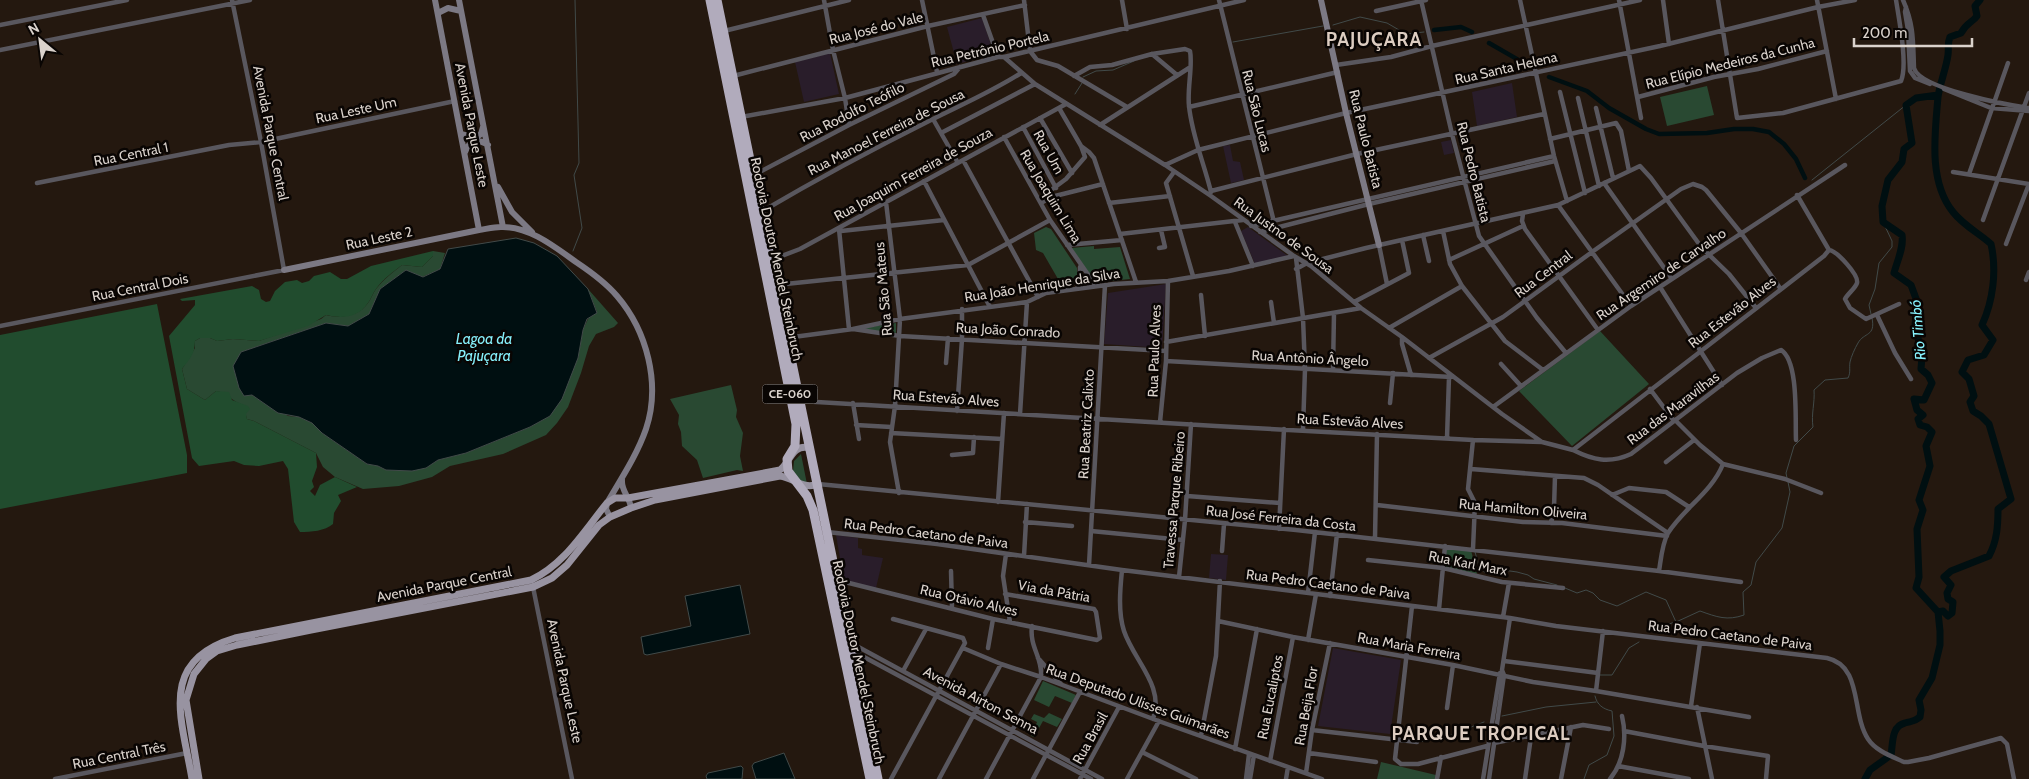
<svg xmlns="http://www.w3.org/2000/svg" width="2029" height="779" font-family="Cabin,sans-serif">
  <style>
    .education { fill: #291d2a }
    .green { fill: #294932 }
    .forest { fill: #214c2e }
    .water { fill: #000f11; stroke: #414a49 }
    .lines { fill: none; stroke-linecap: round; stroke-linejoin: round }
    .stream { stroke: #414a49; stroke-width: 1 }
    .canal { stroke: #000f11; stroke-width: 4.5 }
    .river { stroke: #000f11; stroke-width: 7 }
    .street { stroke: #59575e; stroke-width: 4.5 }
    .secondary { stroke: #7c7984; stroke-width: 6 }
    .primary { stroke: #9893a1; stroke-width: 7 }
    .highway { stroke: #b1abbc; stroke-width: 9 }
    .labels { text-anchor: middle; stroke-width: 5; stroke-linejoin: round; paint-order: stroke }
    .shield { fill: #090503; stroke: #9b9490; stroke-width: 1 }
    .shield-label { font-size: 12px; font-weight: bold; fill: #dad2cc }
    .street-label { font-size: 14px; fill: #dad2cc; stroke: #090503 }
    .water-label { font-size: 15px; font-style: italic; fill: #87f2fd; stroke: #090503 }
    .district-label { font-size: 19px; font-weight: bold; letter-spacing: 1px; fill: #ddcdc1; stroke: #090503 }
  </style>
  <rect width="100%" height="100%" fill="#24180f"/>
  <path class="education" d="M982 18 994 54 957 64 947 27Z
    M830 53 839 94 804 102 795 62Z
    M1512 83 1517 117 1477 126 1472 92Z
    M1451 140 1454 153 1444 155 1441 142Z
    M1230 145 1233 161 1240 162 1244 180 1231 183 1223 146Z
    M1248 227 1288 256 1255 264 1241 231Z
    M1166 284 1162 348 1104 344 1108 293Z
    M836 535 858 538V548L862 549V555L883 558 876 588 844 582Z
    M1211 554 1228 555 1226 580 1209 578Z
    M1333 648 1401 660 1390 734 1318 726Z"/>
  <path class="green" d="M1707 86 1714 115 1667 126 1660 97Z
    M1046 227 1051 229 1077 268 1078 280C1072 288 1065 288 1057 284L1058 279 1043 253 1036 250 1034 233Z
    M1094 246V249L1120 247 1130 279 1092 283 1071 248Z
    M433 251 445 253 440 269 422 277 406 270 380 289 369 314 348 326 326 323 241 352 252 395 288 416 299 417 312 423 322 433 367 464 378 466 386 470 426 468 438 460 466 453 530 427 550 416 578 358 583 330 588 319 597 312 588 289 618 323 614 327 596 334 589 346 581 373 568 407 557 423 546 435 503 454 450 466 432 477 399 486 363 489 335 477 323 467 316 453 254 421 247 419 243 405C233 402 226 392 216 391L205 400 187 389 182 369 195 348V341L200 338H210L217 341 233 339 259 341 321 319 326 315C341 319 359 316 368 303 371 299 373 293 376 289 383 280 393 272 402 265L422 267 433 256Z
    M896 323V333L863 330V328Z
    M1600 331 1649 384 1572 446 1519 391Z
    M731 385 737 410 736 417 743 433 740 456 743 471 737 470 703 478 697 460 682 446 681 432 678 424 679 415 670 399Z
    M801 454 807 484 802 483 793 471 794 461Z
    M1450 547 1471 550 1477 574 1446 567V550Z
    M1043 681 1076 695 1072 703 1055 696 1049 707 1034 700Z
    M1049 713 1062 719 1057 727 1043 721 1034 737 1031 736 1037 722 1031 719 1034 714 1044 718Z
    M1381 762 1436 775 1435 779H1377Z"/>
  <path class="forest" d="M433 251V256L422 267 402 265C393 272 382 280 376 289 373 293 371 299 368 303 358 318 342 319 326 315L308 326 259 341 233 339 217 341 210 338H200L195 341C195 355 189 359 182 369L187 389 205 400 216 391 229 392 232 400 248 406 250 409 246 414 247 419 254 421 316 453 317 467 312 481 314 487 310 491 315 496 320 485 335 477 357 487 338 495 341 501 334 513 333 524C325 531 311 532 300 532L294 522 288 469 283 461 259 466 244 465 234 461 199 466 192 458 169 336 195 305V300L182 301 180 299 252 286 259 290 261 299 266 302 270 301 275 291 285 282 297 280 302 283 309 281 314 276 330 272 341 279H347L371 266Z
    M157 304 187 455V473L0 509V335Z"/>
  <path class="water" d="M516 238 534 243 557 256 588 289 597 313 587 319 583 330 578 358 569 381 562 399 550 416 530 427 466 453 438 460 426 468 412 471 386 470 378 466 367 464 322 433 312 423 299 417 278 413 252 395 244 396 239 388 233 366 241 352 326 323 348 326 369 314 380 289 406 270 423 277 440 269 448 249Z
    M740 585 750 634 647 655 644 654 641 637 691 626 685 596Z
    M784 753 795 779H756L752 766 754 763Z
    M741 766 743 768 742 779H707L706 776 708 773Z"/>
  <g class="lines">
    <path class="stream" d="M1333 25 1360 17 1387 23 1406 34 1424 32
      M1233 42 1323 26
      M1083 77 1096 71 1113 70 1134 61
      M1075 94 1082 83
      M1812 180 1906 105
      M573 251 582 228 574 175 579 163 575 0
      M1871 314 1869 305 1875 289 1879 263 1892 247V241L1883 222
      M1787 478 1786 473 1794 446 1813 427C1811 414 1815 403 1814 390L1825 380 1848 378C1851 372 1849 368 1850 362 1851 357 1855 348 1858 343 1864 332 1876 337 1872 318
      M1475 552 1479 566 1484 572H1489L1496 569 1517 572 1528 575 1534 579 1557 585
      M1565 588 1577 593 1586 590 1593 593 1600 600 1617 606 1646 592 1666 600 1676 622 1700 611C1717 617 1727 621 1744 615L1743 592 1751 585 1756 562 1782 528 1790 492 1788 482
      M1654 629 1675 622
      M1600 675H1612L1629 648 1639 642
      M1502 716 1546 707 1596 702
      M1418 742 1446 737 1484 722
      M1584 779 1589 765 1607 755 1614 736 1612 711C1603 709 1597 705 1595 696"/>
    <path class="canal" d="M1434 30 1461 27 1472 32
      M1489 43 1529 66
      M1549 77 1587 91 1609 108 1646 129 1659 134 1707 133 1734 129H1753L1769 132 1784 144 1796 159 1805 178"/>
    <path class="river" d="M1938 612 1943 611 1948 616 1952 613 1953 602 1948 599 1947 593 1951 585 1944 577 1951 571 1989 556C1997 541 1998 526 1998 509L2011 499 1989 424 1981 416 1973 411 1970 402 1974 396 1969 379 1962 372 1968 360 1984 355 1993 340 1982 325C1993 301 1997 271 1991 244 1979 233 1964 226 1953 212 1928 181 1935 133 1938 97 1940 83 1946 69 1948 55 1949 48 1947 44 1950 37L1961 33C1967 22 1972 23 1977 16L1975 6 1980 0
      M1865 779 1870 770 1891 755C1893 744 1891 726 1905 723 1912 721 1914 722 1920 717L1921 710 1919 700 1932 678 1940 645V631L1938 612 1916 588 1919 577 1917 529 1923 510 1919 500 1930 466 1926 446 1932 432 1927 427 1920 425 1918 419 1923 415 1917 410 1914 399 1924 400 1932 383 1928 375 1921 369 1922 356 1915 324 1918 304 1911 285 1894 273C1897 261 1904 248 1902 235L1883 222 1882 206 1888 180 1902 162 1904 149 1912 143 1906 105 1916 98 1938 95"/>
    <path class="street" d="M824 0 833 50 845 98 849 125
      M922 0 937 72
      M1024 0 1030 51 1037 60 1058 66 1127 107
      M1122 0 1127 29
      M1219 0 1274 222
      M1421 0 1452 134 1479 236 1537 318 1566 353
      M1520 0 1554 156 1567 201
      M1619 0 1641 118
      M1663 0 1669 44
      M1718 0 1737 118 1783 113 1901 81C1908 65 1899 19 1896 0
      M1817 0 1836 99
      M1903 0C1914 25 1913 41 1914 68 1920 89 2008 105 2029 108
      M1906 7 1905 12 1908 30 1910 71 1915 78 1930 84
      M1376 11 1426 0
      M983 15 998 57
      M0 25 127 0
      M724 31 849 0
      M0 50 250 0
      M1152 54 1177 75
      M1004 57 1035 84 1165 165 1211 196 1294 256 1311 266 1361 308 1402 337 1502 414 1542 442
      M1336 65 1391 57 1432 46 1640 0
      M733 76 928 26 1025 5
      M1074 76 1090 67 1112 65 1152 54 1185 49 1190 51C1193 65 1187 89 1189 106 1192 136 1204 163 1211 192
      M1944 89 1991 108 2029 111
      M1560 92 1585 193
      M1638 97 1714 77 1758 69 1827 51
      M1578 98 1599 186
      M1189 107 1338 72
      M1596 108 1613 178
      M741 117 845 98 998 57H1004L1244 0
      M1040 118 1072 173
      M933 119 958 163
      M1100 125 1189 68
      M1023 127 1056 188
      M941 133 1035 84
      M1004 137 1050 220 1096 286
      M1550 139 1616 123 1621 131 1629 171
      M1081 146 1089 152 1094 158 1136 282
      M963 160 1038 297
      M1165 165 1198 150 1346 113 1660 46 1818 7 1855 0
      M1174 172 1166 183 1193 276
      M1953 172 2029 184
      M1969 174 2008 63
      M754 175 849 125 954 74 960 67
      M924 181 990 307
      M37 183 229 145 261 142 455 101
      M1604 183 1672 279
      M1211 191 1357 154 1544 114
      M1797 195 1829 250C1837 251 1859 275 1857 283 1855 289 1848 293 1845 299L1850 308 1866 319 1899 304
      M1039 199 1066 179 1085 157 1081 146 1059 108
      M886 202 900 319 895 406 890 442 899 493
      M1041 203 1051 197 1103 184
      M1109 203 1170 196
      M1558 205 1631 306
      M761 212C817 179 875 148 933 119 963 104 993 91 1021 73
      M1523 214 1522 221 1525 229 1598 330
      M1983 220 2029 93
      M1235 222 1253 266
      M1251 226 1554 156
      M839 229 849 329
      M841 231 944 220
      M1443 231 1450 264 1462 286 1505 341 1543 370
      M1260 232 1369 204 1555 161
      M1120 234 1243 220
      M1423 235 1429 261
      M2006 244 2029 184
      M1067 245 1122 240
      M1379 245 1387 284
      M1159 248 1165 247 1161 230
      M1296 258 1303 318 1305 369 1303 429
      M771 260 800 249 1066 104
      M1449 260 1523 226
      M1296 269 1307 263 1366 248 1558 205 1640 166 1651 178 1702 248 1729 274 1756 308
      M2026 280 2029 272
      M776 285 968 265 1050 220
      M1660 287 1722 385
      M1077 289 1080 280V267
      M1201 295 1205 336
      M1271 302 1274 323
      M1354 302 1409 273 1402 240
      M1877 315 1895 353 1911 379
      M0 326 284 270 261 142 232 0
      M1389 328 1462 286
      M853 329 900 319 1027 302 1046 293 1114 284 1168 281 1229 271 1294 256
      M1402 337V344L1411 375
      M786 338 853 329 900 336 1166 351
      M1166 342 1361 308
      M1429 358 1503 317 1592 252 1681 189 1693 184 1702 187 1706 190 1741 233 1780 288
      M1166 361 1451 377
      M946 363 948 338
      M1501 364 1521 386
      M1333 370 1334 313
      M1650 389 1674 421
      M800 401 1216 426 1473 440 1542 442 1573 450 1824 256 1829 250
      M853 403 859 439
      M1390 403 1393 373
      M1493 407 1631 306 1845 165
      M957 411 962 339V309
      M1020 414 1027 302
      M1675 420 1700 445 1723 464 1785 479 1821 493
      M1160 422 1166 361 1168 281
      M856 425 891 427
      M891 433 1002 439
      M1447 438 1449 377
      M1473 440 1468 489 1475 503 1473 549
      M1573 450C1593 460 1609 464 1631 454L1737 373 1762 358 1781 350C1799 361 1795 420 1796 440
      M952 455 973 453 974 437
      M1666 462 1694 440
      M1471 469 1584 478 1598 485 1668 533
      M818 484 1296 530 1659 571 1741 582
      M1612 495 1629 488 1666 492 1689 507
      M1187 496 1280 503
      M998 502 1004 413
      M1377 505 1523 522 1562 523 1667 536
      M1025 522 1072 526
      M1551 523 1554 508 1555 476
      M1279 529 1284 429
      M1091 531 1183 540
      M827 532 937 544 1122 570 1510 618 1556 626 1827 658C1863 666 1851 713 1868 739 1876 751 1891 756 1904 762H1908L1929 758 2001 738 2007 744 2014 779
      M1375 538 1377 434
      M1222 551 1224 524
      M1006 554 1003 576 1010 622
      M1024 556 1027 504
      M1368 560 1443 568 1502 582 1563 588
      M1089 565 1105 285
      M1122 570C1120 590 1118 612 1124 631 1134 661 1165 686 1153 719
      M951 571 952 608
      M1659 571C1661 559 1662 544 1668 533 1684 508 1712 492 1723 464
      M1179 577 1185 520 1191 424
      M837 580 993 619 1097 640 1100 638 1096 612 1094 609 1005 594
      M533 587 572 779
      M1308 593 1315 532
      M1330 596 1337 534
      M1412 606 1395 759 1401 764H1418L1487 746
      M1439 609 1445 546
      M1503 617 1509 583
      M1218 621 1293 637 1453 665 1533 682 1596 691 1603 631
      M1308 640 1316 594
      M851 643 1102 779
      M963 648 1001 664 1041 677 1164 723 1322 779
      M988 648 993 619
      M851 650 1091 779
      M1038 658 1061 684
      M1504 661 1598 673
      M903 671 926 629
      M1596 691 1749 717
      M1691 706 1700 643
      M1697 707 1712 779
      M1447 708 1453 665
      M1312 730 1417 742
      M1624 731 1704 746 1768 756 1766 779
      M1201 736 1216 656 1220 581
      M1494 743 1583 725 1609 729
      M1235 749 1257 629
      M1142 752 1196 779
      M1309 753 1376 762
      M1270 761 1293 637
      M1618 766 1689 779
      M1306 773 1312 730 1330 643
      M55 779 187 753
      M891 779 965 643 963 638 893 619
      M939 779 1001 664
      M986 779 1041 677C1043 658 1029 647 1032 626
      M1033 779 1080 692
      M1080 779 1119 707
      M1127 779 1159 721
      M1246 779 1249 754
      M1250 779 1254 755
      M1286 779 1288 767
      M1437 779 1441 757
      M1483 779 1500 673
      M1489 779 1504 675 1502 670 1510 618
      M1525 779 1531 737
      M1561 779 1571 727
      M1610 779C1624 762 1627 737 1622 716"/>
    <path class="secondary" d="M435 0 479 230
      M459 0 503 227
      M1321 0 1346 113 1379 245
      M438 13 448 8 461 11
      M461 134 475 138 481 134 483 127
      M465 152C470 140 477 138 488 145
      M498 187 512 212 532 232
      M284 270 479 230C486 229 494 227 501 227 529 226 555 247 576 262 591 272 606 283 617 296 647 331 661 384 646 429 637 455 621 479 607 503L606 509 610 517
      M622 480C621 491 630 497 631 508"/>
    <path class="primary" d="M192 779C182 719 157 661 235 638L531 580C565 564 584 531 607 503L615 498H628L780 470C790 463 792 443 810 448
      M199 779 186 700 194 674 206 659 217 651 237 645 311 630 533 587 552 578 567 565 599 525 610 517 631 508 655 500 780 476C794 478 803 490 818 484"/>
    <path class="highway" d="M710 0 796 424 795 446 787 459 788 471 807 496 813 510 870 779
      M717 0 878 779"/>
  </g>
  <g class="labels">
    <rect class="shield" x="762.5" y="384.5" width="55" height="19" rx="4"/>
    <g class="shield-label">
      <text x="790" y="398">CE-060</text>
    </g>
    <g class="street-label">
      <text transform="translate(876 28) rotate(-14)" y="5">Rua José do Vale</text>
      <text transform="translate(990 49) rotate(-13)" y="5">Rua Petrônio Portela</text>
      <text transform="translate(1730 63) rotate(-14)" y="5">Rua Elípio Medeiros da Cunha</text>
      <text transform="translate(1506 68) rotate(-13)" y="5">Rua Santa Helena</text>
      <text transform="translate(356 110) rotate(-12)" y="5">Rua Leste Um</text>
      <text transform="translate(1257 111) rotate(76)" y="5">Rua São Lucas</text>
      <text transform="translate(852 112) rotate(-27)" y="5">Rua Rodolfo Teófilo</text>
      <text transform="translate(472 125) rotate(79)" y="5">Avenida Parque Leste</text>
      <text transform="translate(886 132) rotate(-27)" y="5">Rua Manoel Ferreira de Sousa</text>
      <text transform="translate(271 133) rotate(79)" y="5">Avenida Parque Central</text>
      <text transform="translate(1366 139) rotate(76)" y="5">Rua Paulo Batista</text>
      <text transform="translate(1049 152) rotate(61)" y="5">Rua Um</text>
      <text transform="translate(131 154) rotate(-11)" y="5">Rua Central 1</text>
      <text transform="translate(1474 172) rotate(76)" y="5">Rua Pedro Batista</text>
      <text transform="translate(913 174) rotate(-29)" y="5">Rua Joaquim Ferreira de Souza</text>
      <text transform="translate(1051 196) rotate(59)" y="5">Rua Joaquim Lima</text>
      <text transform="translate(1284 235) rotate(36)" y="5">Rua Justno de Sousa</text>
      <text transform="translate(379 238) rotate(-12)" y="5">Rua Leste 2</text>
      <text transform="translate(777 259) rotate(78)" y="5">Rodovia Doutor Mendel Steinbruch</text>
      <text transform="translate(1543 274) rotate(-37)" y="5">Rua Central</text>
      <text transform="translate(1661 274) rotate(-34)" y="5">Rua Argemiro de Carvalho</text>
      <text transform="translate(1042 285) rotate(-9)" y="5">Rua João Henrique da Silva</text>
      <text transform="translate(140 287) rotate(-11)" y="5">Rua Central Dois</text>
      <text transform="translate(883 289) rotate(-95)" y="5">Rua São Mateus</text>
      <text transform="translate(1732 312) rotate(-38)" y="5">Rua Estevão Alves</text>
      <text transform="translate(1008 330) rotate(3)" y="5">Rua João Conrado</text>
      <text transform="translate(1154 351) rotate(-88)" y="5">Rua Paulo Alves</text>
      <text transform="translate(1310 358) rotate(3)" y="5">Rua Antônio Ângelo</text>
      <text transform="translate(946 398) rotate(4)" y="5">Rua Estevão Alves</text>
      <text transform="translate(1673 408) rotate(-37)" y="5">Rua das Maravilhas</text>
      <text transform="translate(1350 421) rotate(3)" y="5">Rua Estevão Alves</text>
      <text transform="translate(1086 424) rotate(-87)" y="5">Rua Beatriz Calixto</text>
      <text transform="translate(1174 500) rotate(-85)" y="5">Travessa Parque Ribeiro</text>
      <text transform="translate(1523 509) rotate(5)" y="5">Rua Hamilton Oliveira</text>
      <text transform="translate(1281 518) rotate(6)" y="5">Rua José Ferreira da Costa</text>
      <text transform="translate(926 533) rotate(7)" y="5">Rua Pedro Caetano de Paiva</text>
      <text transform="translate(1468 563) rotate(11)" y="5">Rua Karl Marx</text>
      <text transform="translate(444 584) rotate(-11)" y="5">Avenida Parque Central</text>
      <text transform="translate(1328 584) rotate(7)" y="5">Rua Pedro Caetano de Paiva</text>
      <text transform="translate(1054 591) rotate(10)" y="5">Via da Pátria</text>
      <text transform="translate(969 600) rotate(13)" y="5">Rua Otávio Alves</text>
      <text transform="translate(1730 635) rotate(7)" y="5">Rua Pedro Caetano de Paiva</text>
      <text transform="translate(1409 646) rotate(10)" y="5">Rua Maria Ferreira</text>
      <text transform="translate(859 662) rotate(78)" y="5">Rodovia Doutor Mendel Steinbruch</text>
      <text transform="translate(565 681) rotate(78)" y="5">Avenida Parque Leste</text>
      <text transform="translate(1270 697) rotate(-79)" y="5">Rua Eucaliptos</text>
      <text transform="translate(981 700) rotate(28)" y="5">Avenida Airton Senna</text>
      <text transform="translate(1138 701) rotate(20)" y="5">Rua Deputado Ulisses Guimarães</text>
      <text transform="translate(1306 706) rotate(-80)" y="5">Rua Beija Flor</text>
      <text transform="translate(1090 738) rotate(-61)" y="5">Rua Brasil</text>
      <text transform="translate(119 755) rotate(-11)" y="5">Rua Central Três</text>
    </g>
    <g class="water-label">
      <text transform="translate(1918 330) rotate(-95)" y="5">Rio Timbó</text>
      <text x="484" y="344">Lagoa da<tspan x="484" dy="17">Pajuçara</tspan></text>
    </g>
    <g class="district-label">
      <text x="1374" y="46">PAJUÇARA</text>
      <text x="1481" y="740">PARQUE TROPICAL</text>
    </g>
  </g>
  <g transform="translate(40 40) rotate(331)" stroke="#090503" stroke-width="4" paint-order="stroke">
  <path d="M0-4L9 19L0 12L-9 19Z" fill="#dad2cc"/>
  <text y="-8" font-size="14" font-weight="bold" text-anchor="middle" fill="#dad2cc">N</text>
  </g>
  <path d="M1854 38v8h118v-8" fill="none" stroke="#dad2cc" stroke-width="2.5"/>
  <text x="1862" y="38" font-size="15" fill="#dad2cc" stroke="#090503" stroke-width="4" paint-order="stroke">200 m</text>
</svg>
